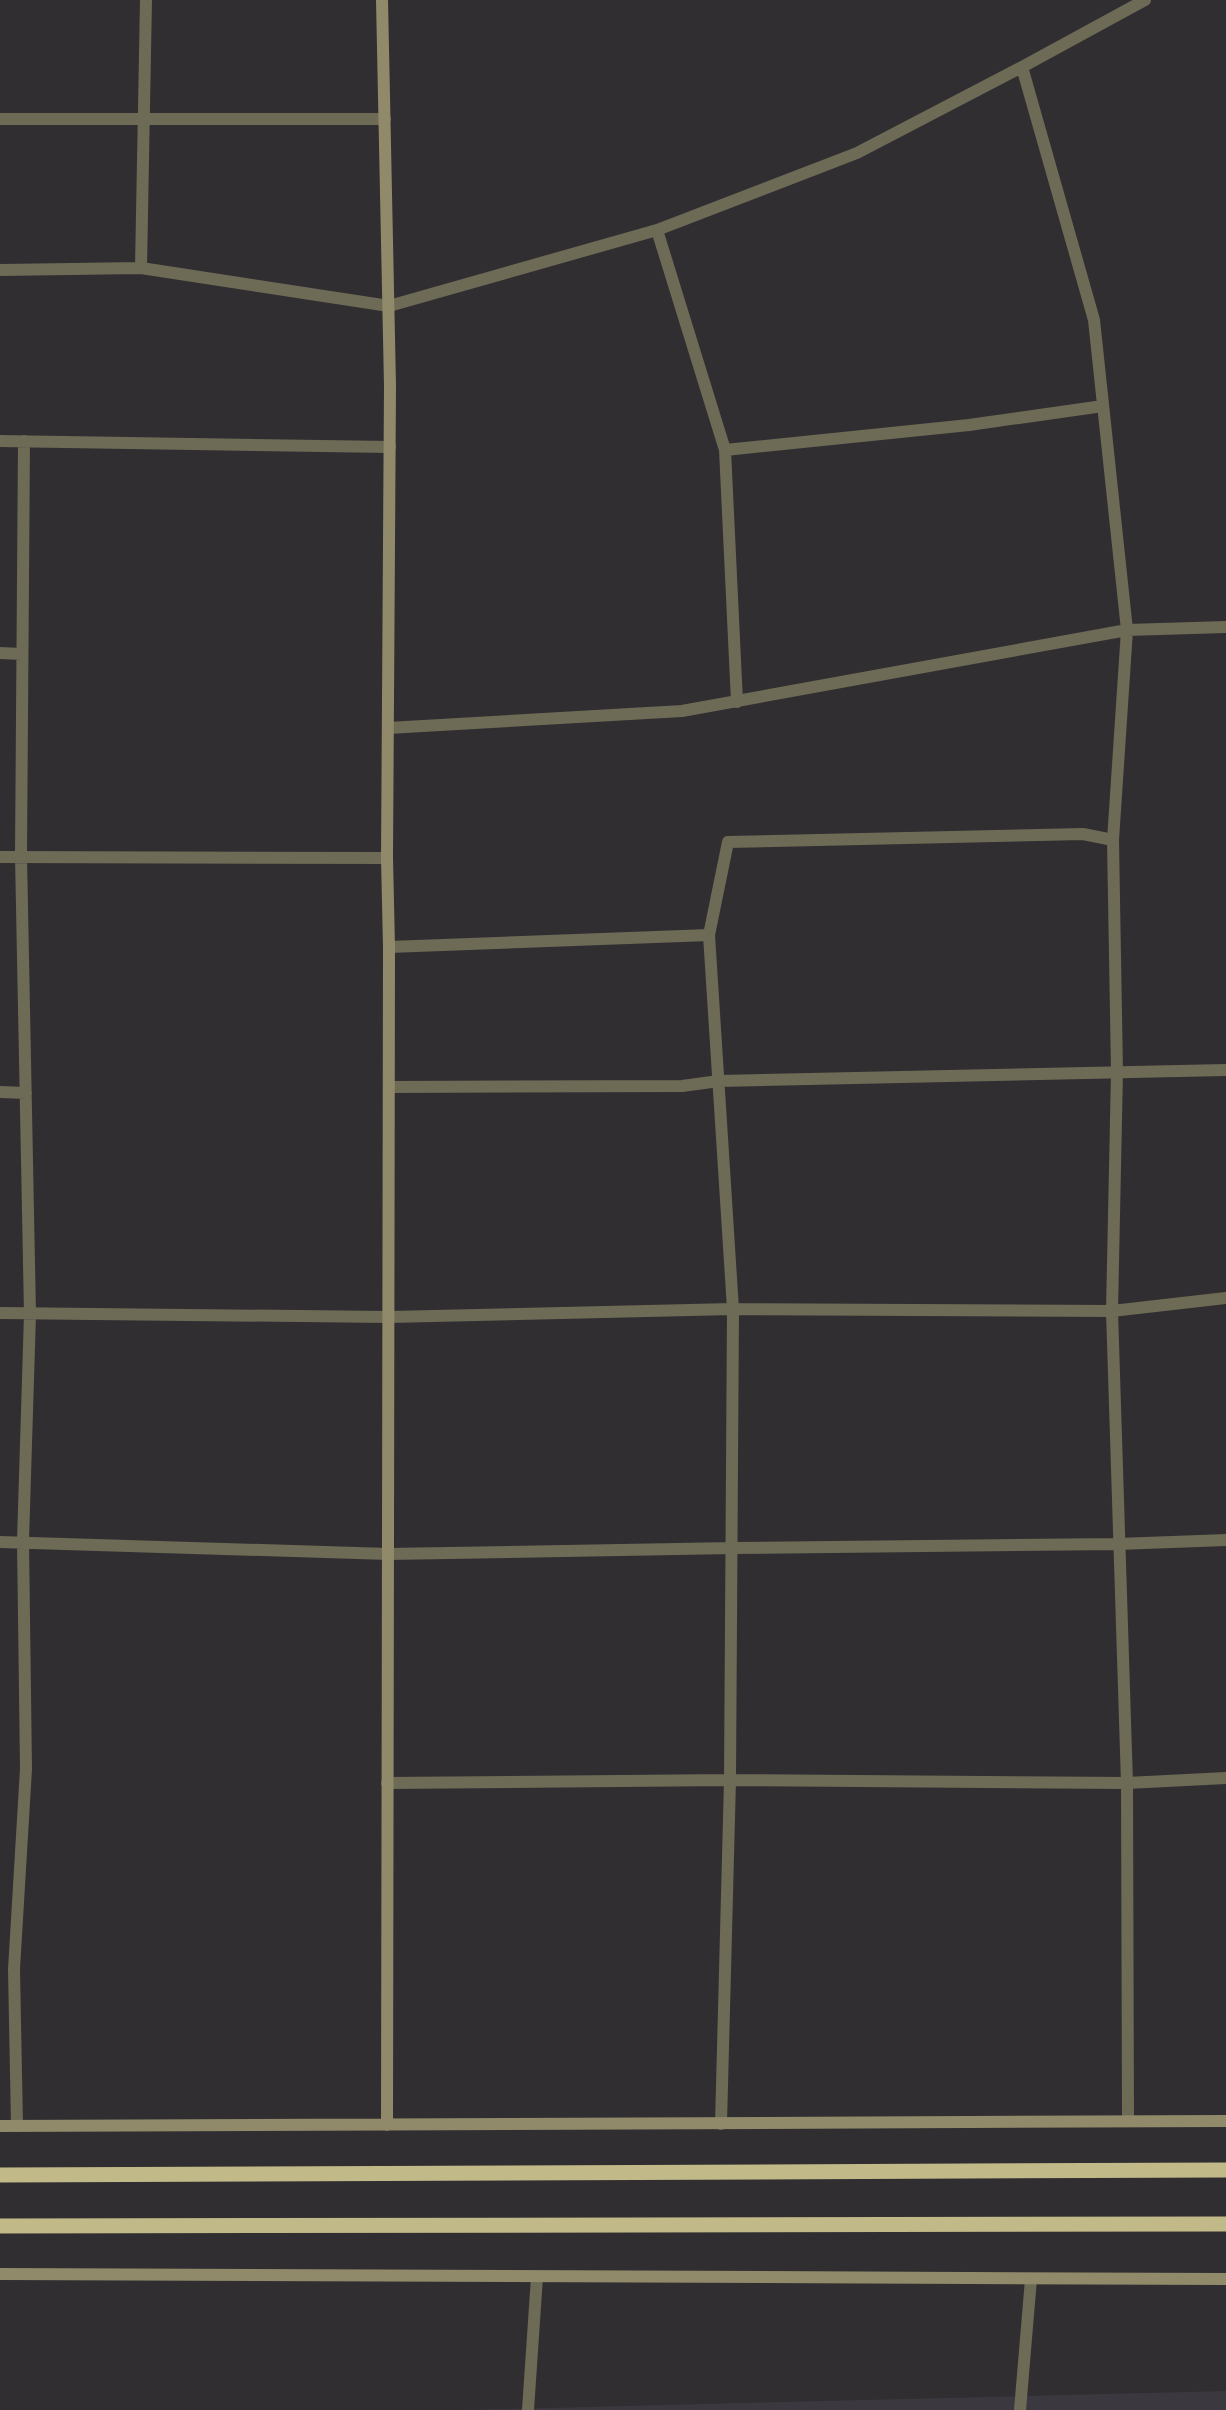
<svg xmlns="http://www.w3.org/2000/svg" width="1226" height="2410" font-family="Arial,sans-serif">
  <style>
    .built { fill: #3c3840 }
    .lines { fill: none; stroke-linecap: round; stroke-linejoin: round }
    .street { stroke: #6d6a56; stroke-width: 12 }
    .secondary { stroke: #908a6a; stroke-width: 12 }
    .highway { stroke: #c2b988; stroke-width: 15 }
  </style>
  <rect width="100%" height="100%" fill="#302e31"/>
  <path class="built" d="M1226 2391V2410H465Z"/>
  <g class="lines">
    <path class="street" d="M0 119H385
      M657 230 725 450 737 702
      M141 268 146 0
      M0 270 141 268 389 306 657 230 857 153 1022 67
      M0 441 390 447
      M725 450 969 425 1103 406
      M0 653 22 654
      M388 728 682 711 1127 630 1094 320 1022 67 1145 0
      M0 857 387 858
      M389 947 709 935
      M389 1087 682 1086 719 1081 1226 1070
      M0 1092 26 1093
      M0 1313 389 1317 733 1309 1112 1311 1226 1298
      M0 1542 388 1554 733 1548 1118 1544 1226 1540
      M387 1783 730 1780 1127 1783 1226 1778
      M1128 2121 1127 1783 1112 1311 1117 1072 1113 840 1127 630 1226 627
      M721 2124 730 1780 733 1309 709 935 728 842 1083 834 1113 840
      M17 2126 14 1969 26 1769 23 1541 30 1314 21 856 24 441
      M528 2410 537 2277
      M1020 2410 1031 2279"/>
    <path class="secondary" d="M382 0 390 386 387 858 389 947 387 2125
      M0 2126 1226 2121
      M0 2274 1226 2279"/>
    <path class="highway" d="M0 2175 1226 2170
      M0 2226 1226 2224"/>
  </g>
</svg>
